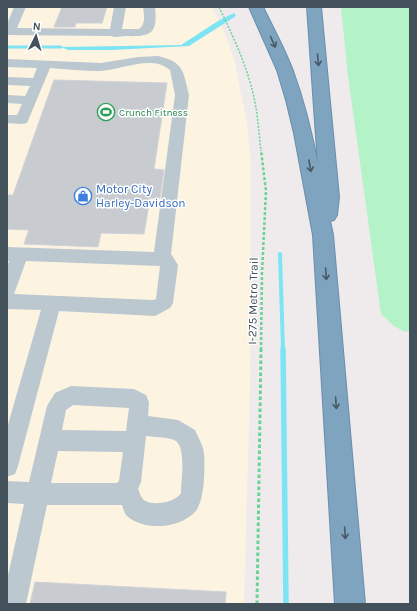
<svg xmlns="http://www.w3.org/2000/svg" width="417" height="611" font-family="Karla,sans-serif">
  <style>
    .commercial { fill: #fdf3e1 }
    .green { fill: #b4f2c7 }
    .water { fill: #7de4f4 }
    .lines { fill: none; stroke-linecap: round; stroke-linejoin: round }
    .stream-far2 { stroke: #7de4f4; stroke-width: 3 }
    .stream-far1 { stroke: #7de4f4; stroke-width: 4 }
    .stream { stroke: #7de4f4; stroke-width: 5.5 }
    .building { fill: #c8ccd1; stroke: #cfd2d8 }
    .highway-casing { stroke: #698fac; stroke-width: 2 }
    .path-far2 { stroke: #69d396; stroke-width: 1.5; stroke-dasharray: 2 1.5; stroke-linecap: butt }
    .path-far1 { stroke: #69d396; stroke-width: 2.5; stroke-dasharray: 3 2; stroke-linecap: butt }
    .path { stroke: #69d396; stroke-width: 3; stroke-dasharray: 3.5 2.5; stroke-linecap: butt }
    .minor { fill: #bbc8d0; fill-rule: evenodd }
    .highway { fill: #7ea4c0; fill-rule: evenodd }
    .oneway { stroke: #495965 }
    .labels { text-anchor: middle; stroke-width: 3; stroke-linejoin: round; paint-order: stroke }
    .far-leisure-label { font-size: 10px; fill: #27864d; stroke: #fff; text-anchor: start }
    .shop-label { font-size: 12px; fill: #366cbe; stroke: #fff; text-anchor: start }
    .street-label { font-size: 12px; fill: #43515b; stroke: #fff }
  </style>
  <rect width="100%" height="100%" fill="#efebec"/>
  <path class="commercial" d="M7 7H212L224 31 234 59 247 123 251 165 250 388 244 604H7Z"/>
  <path class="green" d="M341 7H410V330L405 332 394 326 381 314 348 76Z"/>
  <path class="water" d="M234 13 236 16 189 46 112 50H68L61 47 181 45 218 21Z"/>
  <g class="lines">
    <path class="stream-far2" d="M7 47H61"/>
    <path class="stream-far1" d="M280 254 283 350"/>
    <path class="stream" d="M283 349 286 604"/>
  </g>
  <path class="building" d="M62 7H107L102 23H76L75 27H54Z
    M54 80 167 83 154 169 164 170 160 198H150L144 234 101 233 98 247 24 244 29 230 7 229V195H13Z
    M35 582 226 592 225 604H30Z"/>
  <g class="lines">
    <defs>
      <path id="highway" d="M249 7H263C273 28 285 49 293 71 304 101 312 133 318 165L307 7H321L339 197 337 215 334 220 330 221 333 235 365 604H335L313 235 294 133 286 100 277 70Z"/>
    </defs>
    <use href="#highway" class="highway-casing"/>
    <path class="path-far2" d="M219 7C234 38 248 68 255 102 258 118 259 135 261 151"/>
    <path class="path-far1" d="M261 350 262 273 266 191 261 150"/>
    <path class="path" d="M257 604 261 349"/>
    <path class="minor" d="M14 7H26L17 28 110 29 114 7H126L122 29H139C146 24 144 15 143 7H155C158 34 151 37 126 36 121 36 116 38 111 36L7 35V24Z
      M158 56C184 62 183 71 189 95L171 254 178 265 173 303 170 308 155 316 59 311 18 466 15 474 7 477V428L41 310 7 309V267L9 261H7V247L154 252 175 95 170 70C152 54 121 70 100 71 83 71 66 69 50 68L27 123 22 124 7 123V115H17L22 104 7 103V95L25 96 30 86 7 85V77L33 78 37 68 7 67V59L101 63 138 57ZM26 261 160 266 156 299 153 300 14 294Z
      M71 386 134 389 146 395 149 402 148 416 178 420 195 430C198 437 203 445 204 453 205 467 205 501 195 512 179 529 144 531 127 516 124 513 123 508 122 505H47L26 604H7V580L24 504 7 503V481L29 482 47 406 55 393ZM73 405 129 408 126 431 62 430 66 410ZM146 436C155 437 166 437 174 440 187 445 181 481 181 493 176 502 152 507 144 500 141 498 140 493 138 489L141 482ZM58 451 123 452 119 481 117 483H51Z"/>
    <use href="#highway" class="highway"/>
  </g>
  <defs><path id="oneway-shaft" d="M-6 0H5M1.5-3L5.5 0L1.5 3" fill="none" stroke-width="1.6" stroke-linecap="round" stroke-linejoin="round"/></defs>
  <g class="oneway">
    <use href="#oneway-shaft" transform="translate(273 42) rotate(66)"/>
    <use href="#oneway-shaft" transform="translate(318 60) rotate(85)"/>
    <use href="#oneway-shaft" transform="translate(310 166) rotate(79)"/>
    <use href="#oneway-shaft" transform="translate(326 274) rotate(86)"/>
    <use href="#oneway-shaft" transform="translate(336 403) rotate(86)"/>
    <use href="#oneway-shaft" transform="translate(345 533) rotate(86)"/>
  </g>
  <defs>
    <symbol id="stadium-ring" viewBox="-11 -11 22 22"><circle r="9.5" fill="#fff" stroke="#2e9e5b" stroke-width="1.5"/><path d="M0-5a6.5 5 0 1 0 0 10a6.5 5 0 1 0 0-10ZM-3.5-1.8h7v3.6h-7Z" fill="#2e9e5b"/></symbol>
    <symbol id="shop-ring" viewBox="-11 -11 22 22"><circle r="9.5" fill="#fff" stroke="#3f7fe0" stroke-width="1.5"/><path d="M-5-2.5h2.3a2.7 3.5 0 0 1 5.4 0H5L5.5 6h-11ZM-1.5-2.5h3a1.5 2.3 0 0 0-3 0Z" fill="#3f7fe0"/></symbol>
  </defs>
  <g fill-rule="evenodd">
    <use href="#stadium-ring" x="96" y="102" width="20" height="20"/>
    <use href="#shop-ring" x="73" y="186" width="20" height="20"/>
  </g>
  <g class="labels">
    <g class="far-leisure-label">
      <text x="119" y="116">Crunch Fitness</text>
    </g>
    <g class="shop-label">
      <text x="96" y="193">Motor City<tspan x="96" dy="14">Harley-Davidson</tspan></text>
    </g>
    <g class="street-label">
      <text transform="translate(253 301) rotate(-89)" y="4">I-275 Metro Trail</text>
    </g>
  </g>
  <rect width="417" height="611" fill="none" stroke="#43515b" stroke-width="16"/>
  <g transform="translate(36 36) rotate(5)" stroke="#ffffff" stroke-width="3" paint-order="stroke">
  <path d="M0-3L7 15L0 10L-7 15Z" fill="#43515b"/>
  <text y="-6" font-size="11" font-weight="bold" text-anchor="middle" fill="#43515b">N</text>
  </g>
</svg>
